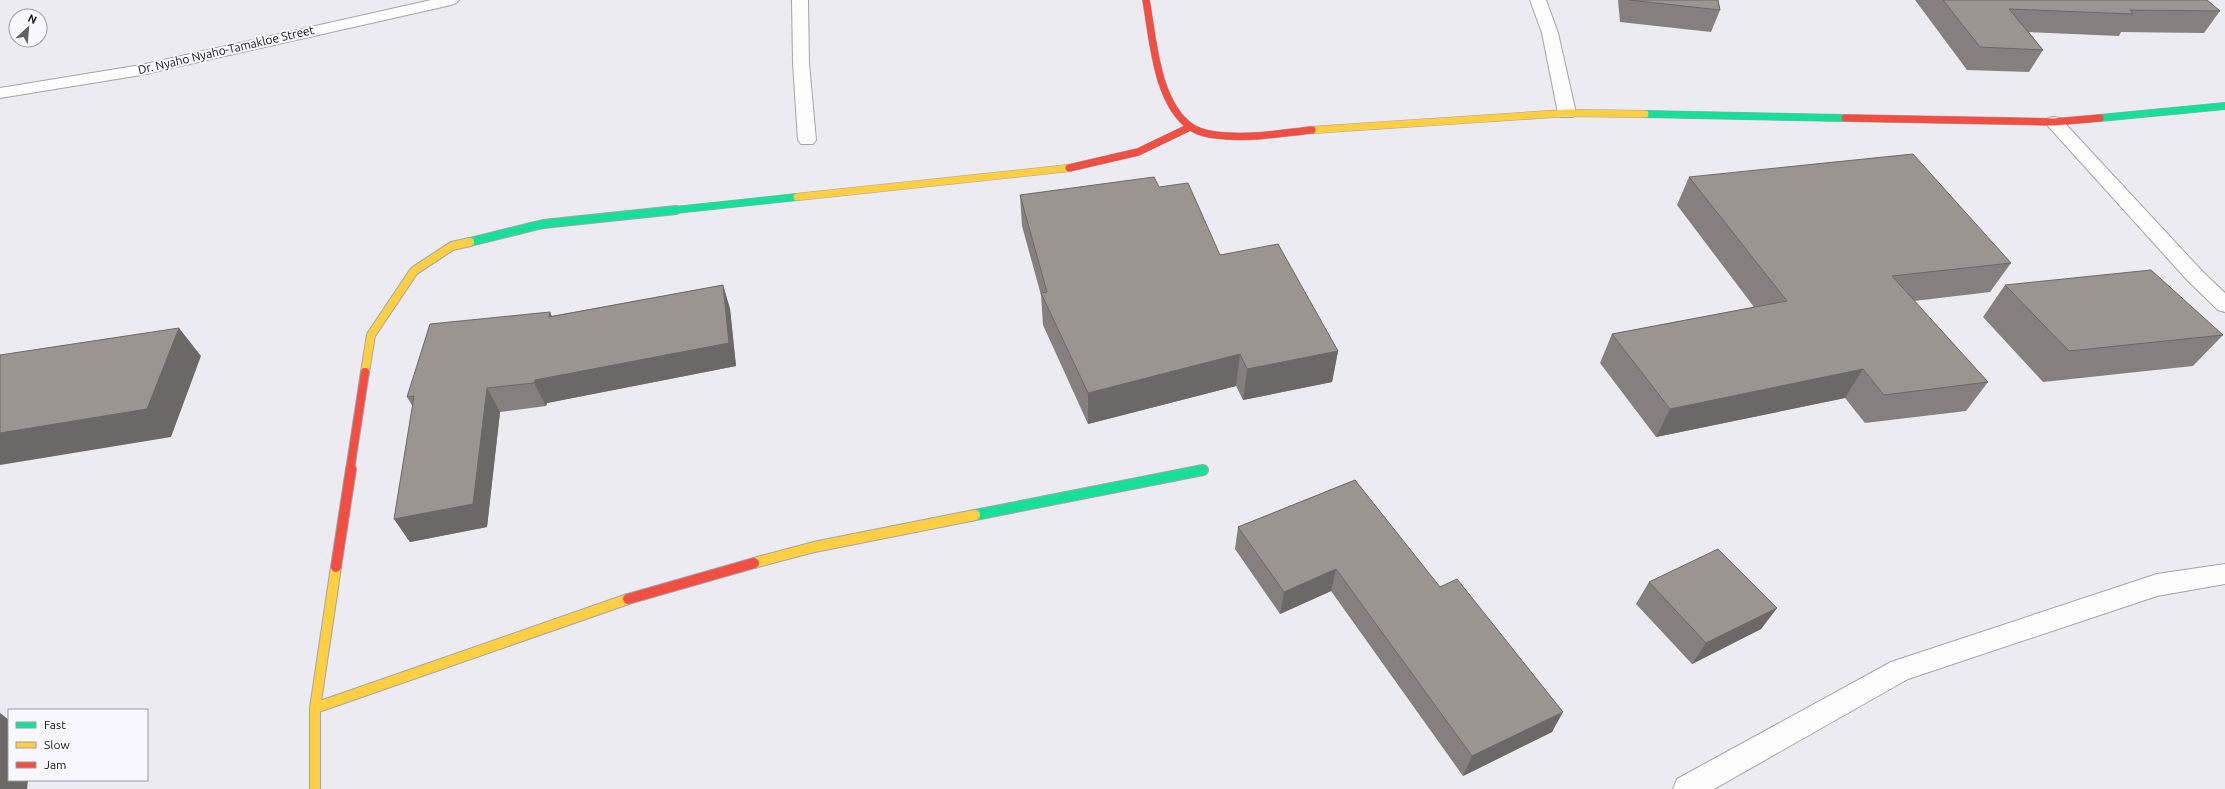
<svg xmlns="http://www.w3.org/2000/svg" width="2225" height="789" font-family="Ubuntu,sans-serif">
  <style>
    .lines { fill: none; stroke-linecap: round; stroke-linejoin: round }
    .street-casing { stroke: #a4a3a8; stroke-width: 2 }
    .fast-far2-casing { stroke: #a4a3a8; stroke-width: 8 }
    .fast-far1-casing { stroke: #a4a3a8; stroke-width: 10 }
    .fast-casing { stroke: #a4a3a8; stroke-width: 12 }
    .slow-far2-casing { stroke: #a4a3a8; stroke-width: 8 }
    .slow-far1-casing { stroke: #a4a3a8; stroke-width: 10 }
    .slow-casing { stroke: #a4a3a8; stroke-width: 12 }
    .jam-far2-casing { stroke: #a4a3a8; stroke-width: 8 }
    .jam-far1-casing { stroke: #a4a3a8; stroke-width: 10 }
    .jam-casing { stroke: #a4a3a8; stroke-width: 12 }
    .street { fill: #fcfcfd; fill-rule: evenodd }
    .fast-far2 { stroke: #16e098; stroke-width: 7 }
    .fast-far1 { stroke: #16e098; stroke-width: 8 }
    .fast { stroke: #16e098; stroke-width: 10 }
    .slow-far2 { stroke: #ffcf43; stroke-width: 7 }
    .slow-far1 { stroke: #ffcf43; stroke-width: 8 }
    .slow { stroke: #ffcf43; stroke-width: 10 }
    .jam-far2 { stroke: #f24e42; stroke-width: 7 }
    .jam-far1 { stroke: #f24e42; stroke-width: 8 }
    .jam { stroke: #f24e42; stroke-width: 10 }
    .wall { fill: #85807e }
    .shaded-wall { fill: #6c6866 }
    .building { fill: #9b9592; stroke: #6c6866 }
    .labels { text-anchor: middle; stroke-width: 4; stroke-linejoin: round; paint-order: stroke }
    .far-street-label { font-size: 12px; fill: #141317; stroke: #f8f6fe }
  </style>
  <rect width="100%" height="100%" fill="#ecebf2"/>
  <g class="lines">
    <defs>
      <path id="street" d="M431 0H459L456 3 451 5 141 75 0 98V88L141 65Z
        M792 0H808L809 63 816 140 813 144H801L798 140 793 63Z
        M1530 0H1546L1558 33 1576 113 1573 117H1561L1558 113 1542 33Z
        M2054 117 2060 118 2202 271 2225 293V312L2218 310 2188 281 2048 126 2045 122 2048 118Z
        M2225 564V584L2157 596 1908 679 1714 789H1673L1677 779 1891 662 2157 574Z"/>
      <path id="fast-far2" d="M1645 114 1845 118
        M2100 118 2225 106
        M666 211 797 197"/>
      <path id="fast-far1" d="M470 242 543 224 676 210"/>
      <path id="fast" d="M975 515 1203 470"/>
      <path id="slow-far2" d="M1312 130 1567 113 1645 114
        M797 197 1069 168"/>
      <path id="slow-far1" d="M365 372 371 335 414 271 452 246 470 242"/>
      <path id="slow" d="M754 563 814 547 975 515
        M315 708 628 599
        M315 789V708L336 567"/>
      <path id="jam-far2" d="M1146 0C1153 38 1156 103 1191 127 1201 134 1215 135 1226 136 1255 138 1284 133 1312 130
        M1845 118 2054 122 2100 118
        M1069 168 1138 152 1190 127"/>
      <path id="jam-far1" d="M350 470 365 372"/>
      <path id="jam" d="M336 567 351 469
        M628 599 754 563"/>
    </defs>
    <use href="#street" class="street-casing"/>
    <use href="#fast-far2" class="fast-far2-casing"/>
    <use href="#fast-far1" class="fast-far1-casing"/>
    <use href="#fast" class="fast-casing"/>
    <use href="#slow-far2" class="slow-far2-casing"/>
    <use href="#slow-far1" class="slow-far1-casing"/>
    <use href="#slow" class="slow-casing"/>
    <use href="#jam-far2" class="jam-far2-casing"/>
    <use href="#jam-far1" class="jam-far1-casing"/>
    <use href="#jam" class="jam-casing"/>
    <use href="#street" class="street"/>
    <use href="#fast-far2" class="fast-far2"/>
    <use href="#fast-far1" class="fast-far1"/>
    <use href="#fast" class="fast"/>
    <use href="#slow-far2" class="slow-far2"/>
    <use href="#slow-far1" class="slow-far1"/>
    <use href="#slow" class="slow"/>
    <use href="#jam-far2" class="jam-far2"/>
    <use href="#jam-far1" class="jam-far1"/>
    <use href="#jam" class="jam"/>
  </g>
  <path class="wall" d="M1618 0H1718L1720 10 1711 32 1620 22Z
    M1915 0H2207L2220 11 2204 33 2121 32 2119 36 2029 32 2043 50 2029 72 1967 70Z
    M1689 177 2011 263 1990 292 1914 301 1988 382 1966 411 1865 423 1845 398 1656 437 1600 363 1612 334 1754 307 1677 205Z
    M1159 187 1220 255 1338 351 1332 382 1243 400 1236 386 1088 424 1043 325 1041 295 1022 226 1020 195Z
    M723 285 730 309 736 366 547 403 546 406 500 412 487 527 410 542 394 519 413 407 407 397 552 316Z
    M2005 285 2223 335 2193 366 2043 382 1983 317Z
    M1355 480 1552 732 1463 776 1331 591 1280 614 1235 549 1238 527Z
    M1649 582 1777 608 1761 629 1692 664 1636 604Z"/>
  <path class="shaded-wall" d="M723 285 730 309 736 366 547 403 546 406 534 383 535 380Z
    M550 312 561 335 549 317Z
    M179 328 201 356 171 437 0 465V433Z
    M1338 351 1332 382 1243 400 1247 369Z
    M1240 354 1236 386 1088 424V393Z
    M1863 369 1845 398 1656 437 1670 409Z
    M487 388 500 412 487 527 410 542 394 519Z
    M1336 569 1331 591 1280 614 1284 592Z
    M1777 608 1761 629 1692 664 1706 643Z
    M1563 712 1552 732 1463 776 1472 756Z
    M0 713 9 720V780H28L27 789H0Z"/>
  <path class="building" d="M1629 0H1718L1720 10Z
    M1943 0H2207L2220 11 2130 10 2133 14 2009 9 2043 50 1980 47Z
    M1913 154 2011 263 1892 276 1988 382 1884 395 1863 369 1670 409 1612 334 1787 301 1689 177Z
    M1154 177 1159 187 1188 183 1220 255 1278 244 1338 351 1247 369 1240 354 1088 393 1041 293 1047 292 1020 195Z
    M2151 270 2223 335 2069 351 2005 285Z
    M723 285 729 343 535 380 534 383 487 388 473 504 394 519 414 396 407 397 430 324 550 312 549 317Z
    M179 328 147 409 0 433V355Z
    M1355 480 1440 587 1457 579 1563 712 1472 756 1336 569 1284 592 1238 527Z
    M1718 549 1777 608 1706 643 1649 582Z"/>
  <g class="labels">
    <g class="far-street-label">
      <text transform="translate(226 50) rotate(-13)" y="4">Dr. Nyaho Nyaho-Tamakloe Street</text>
    </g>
  </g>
  <rect x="8" y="709" width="140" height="72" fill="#f8f6fe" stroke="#9d9ba2"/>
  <rect x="16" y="722" width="20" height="6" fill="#16e098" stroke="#9d9ba2"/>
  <text x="44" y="729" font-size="12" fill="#141317">Fast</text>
  <rect x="16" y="742" width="20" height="6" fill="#ffcf43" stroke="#9d9ba2"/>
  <text x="44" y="749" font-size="12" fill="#141317">Slow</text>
  <rect x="16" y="762" width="20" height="6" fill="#f24e42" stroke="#9d9ba2"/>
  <text x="44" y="769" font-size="12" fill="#141317">Jam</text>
  <g transform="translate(28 28) rotate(26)"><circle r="19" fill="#f8f6fe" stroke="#9d9ba2"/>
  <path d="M0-3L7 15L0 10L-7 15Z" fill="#605f64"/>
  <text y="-6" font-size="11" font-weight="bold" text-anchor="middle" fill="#141317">N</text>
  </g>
</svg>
